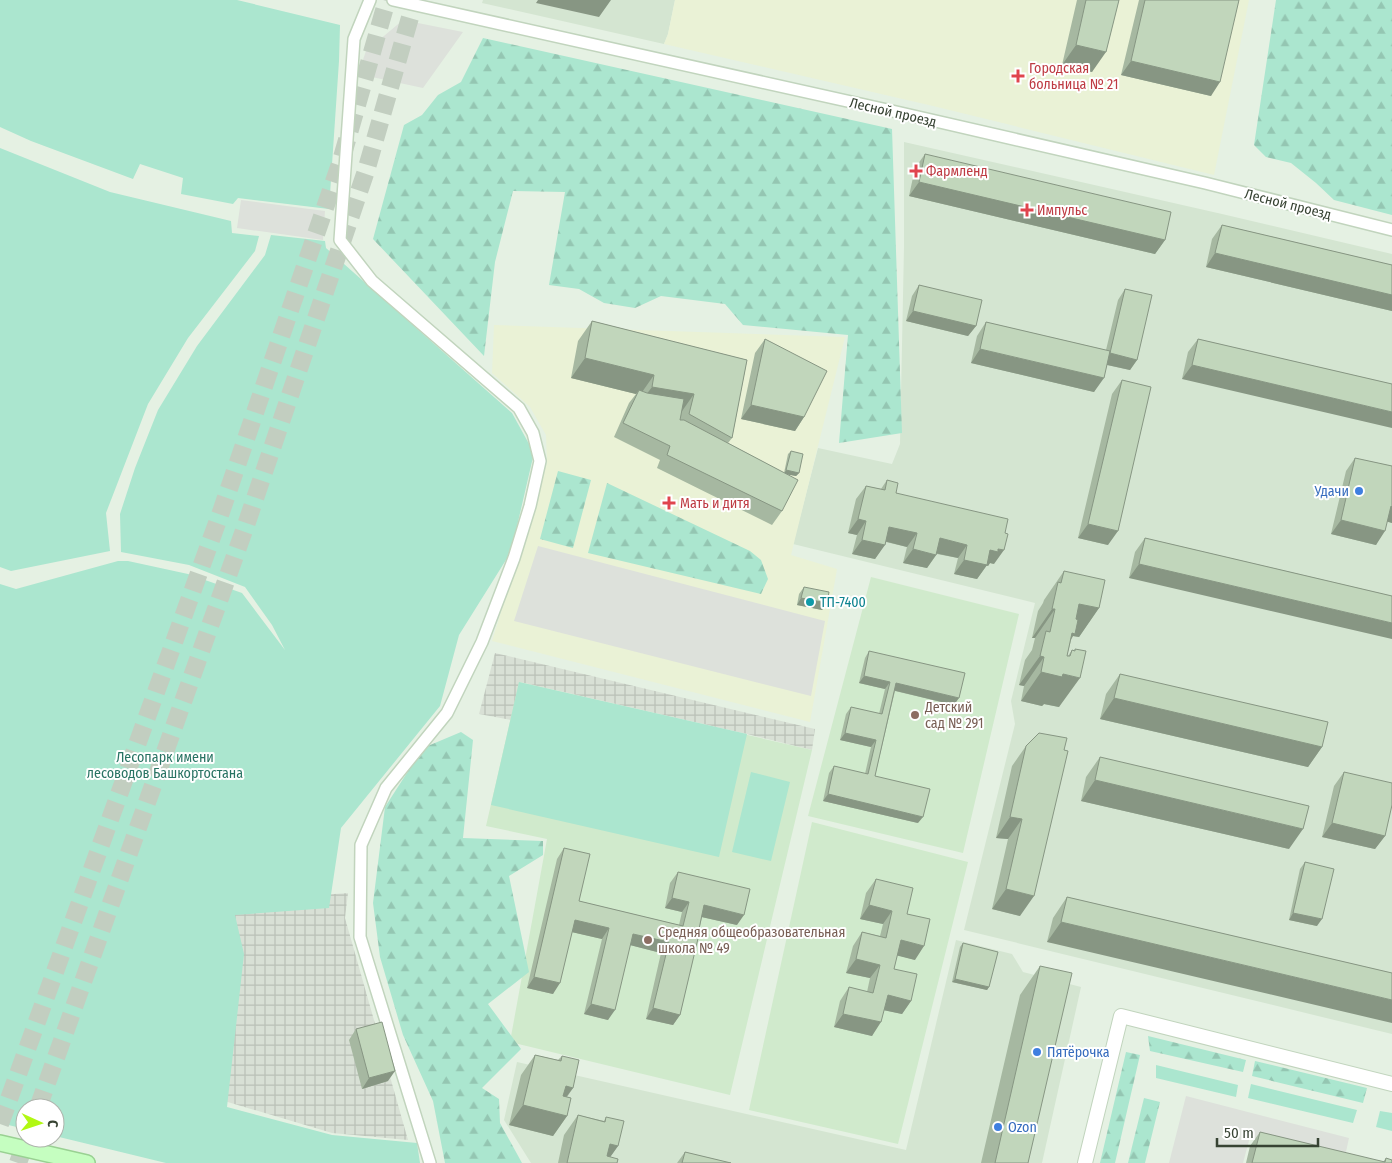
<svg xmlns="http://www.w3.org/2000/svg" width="1392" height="1163" font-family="'Fira Sans Condensed',sans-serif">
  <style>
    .residential { fill: #d4e5d1 }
    .industrial { fill: url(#industrial-grid) }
    .education { fill: #d0eacc }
    .medical { fill: #eaf2d6 }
    .green { fill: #abe6cf }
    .forest { fill: url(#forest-firs) }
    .parking { fill: #dde1db }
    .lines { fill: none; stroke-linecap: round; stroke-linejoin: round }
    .primary-tunnel { stroke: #c2cec0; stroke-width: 18; stroke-dasharray: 18 9; stroke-linecap: butt }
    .minor-casing { stroke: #c1d4bd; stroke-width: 14 }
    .tertiary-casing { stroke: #c1d4bd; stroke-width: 16 }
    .secondary-casing { stroke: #99d192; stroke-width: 18 }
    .minor { stroke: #fff; stroke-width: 11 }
    .tertiary { stroke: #fff; stroke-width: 14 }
    .secondary { stroke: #c5fec0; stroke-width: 15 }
    .wall { fill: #a6b8a1 }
    .shaded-wall { fill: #879683 }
    .building { fill: #c1d6bb; stroke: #879683 }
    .health-dot { fill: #e0444e; stroke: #fff; stroke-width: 2 }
    .shop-dot { fill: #3f7fe0; stroke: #fff; stroke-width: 2 }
    .culture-dot { fill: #0f9aa8; stroke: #fff; stroke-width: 2 }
    .education-dot { fill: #8d6e63; stroke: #fff; stroke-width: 2 }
    .labels { text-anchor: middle; stroke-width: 4; stroke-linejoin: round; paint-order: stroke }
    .health-label { font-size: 14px; fill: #be3a42; stroke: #fff; text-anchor: start }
    .street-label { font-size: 14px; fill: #374333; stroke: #fff }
    .shop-label { font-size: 14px; fill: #366cbe; stroke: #fff; text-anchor: start }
    .culture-label { font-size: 14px; fill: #0d838f; stroke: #fff; text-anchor: start }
    .education-label { font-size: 14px; fill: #785e54; stroke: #fff; text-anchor: start }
    .park-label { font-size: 14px; fill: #287363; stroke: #fff }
  </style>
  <defs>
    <pattern id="industrial-grid" width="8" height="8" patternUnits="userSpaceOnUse" patternTransform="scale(1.25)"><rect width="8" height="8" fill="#d8e0d5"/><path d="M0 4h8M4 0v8" fill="none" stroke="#bac1b7"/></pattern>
    <pattern id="forest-firs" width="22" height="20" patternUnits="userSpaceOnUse" patternTransform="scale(1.25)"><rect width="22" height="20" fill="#abe6cf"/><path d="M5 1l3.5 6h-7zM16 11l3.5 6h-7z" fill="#94c6b2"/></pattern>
  </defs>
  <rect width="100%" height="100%" fill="#e5f1e3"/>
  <path class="residential" d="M483 0H675L668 34 664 44 482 3Z
    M904 142 1222 214 1392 254V1034L964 930 1015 724 1011 701 1035 603 793 544 818 448 892 464 900 444 904 247Z
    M956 940 1012 954 1023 972 1081 987 1042 1163H531L504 1120 517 1062 906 1150Z"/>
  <path class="industrial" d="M495 653 815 729 812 750 747 734 520 682 511 720 479 714Z
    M348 893 345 918 408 1140 332 1133 221 1100 236 901Z"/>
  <path class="education" d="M871 577 1019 614 963 853 808 816Z
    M519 682 812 750 730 1095 510 1042 547 839 486 826Z
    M812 822 968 862 898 1144 749 1110Z"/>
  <path class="medical" d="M675 0H1249L1214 175 933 106 664 44 668 34Z
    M494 325 845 337 791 555 837 569 810 722 492 641 547 463 546 435 530 407 492 373Z"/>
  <path class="green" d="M0 0H237L340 25 339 61 329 209 238 198 233 204 181 194 183 178 140 164 133 179 31 141 0 127Z
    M0 148 110 192 231 221 232 233 259 236 255 251 188 338 148 404 106 513 110 551 11 571 0 567Z
    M271 235 325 241 326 248 512 413 534 453 511 552 459 635 440 706 341 828 329 908 235 915 244 954 227 1107 332 1135 417 1143 420 1163H166L55 1136V1108H25V1129L0 1123V584L16 589 118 561H128L188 574 242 593 285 650 272 625 245 587 189 565 121 552 120 514 135 468 158 410 197 346 265 255Z
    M519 682 747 734 719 857 491 805Z
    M751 772 790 782 771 861 732 852Z
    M1156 1065 1238 1085 1236 1097 1156 1078Z
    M1251 1084 1357 1110 1353 1123 1248 1098Z
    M1380 1111 1392 1113V1131L1376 1127Z"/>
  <path class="forest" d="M1276 0H1392V215L1334 200 1316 183 1291 163 1266 157 1254 145Z
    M483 38 892 129 902 433 839 443 848 335 743 325 725 304 661 296 635 308 604 303 579 289 549 285 565 192 513 191 495 262 484 356 373 239 404 125 422 115 438 95 461 82Z
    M558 471 591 480 573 548 540 539Z
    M607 483 750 551 761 560 768 579 761 594 588 553Z
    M461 732 473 740 463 838 543 841V855L509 876 529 972 488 1004 521 1049 482 1088 499 1099 500 1123 522 1163H445L433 1101 403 1035 380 957 373 903 385 807 423 748Z
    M1148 1036 1246 1060 1243 1072 1150 1051Z
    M1126 1052 1140 1055 1115 1163H1100Z
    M1255 1061 1367 1088 1363 1103 1252 1076Z
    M1144 1098 1160 1102 1145 1163H1128Z"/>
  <path class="parking" d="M403 20 463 32 423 88 358 74 366 51Z
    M241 200 325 211 323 240 237 228Z
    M538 546 825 621 811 696 514 621Z
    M1186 1096 1349 1138 1344 1161 1250 1137 1243 1163H1169Z"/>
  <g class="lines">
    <path class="primary-tunnel" d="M38 1108 246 525 366 171 415 0
      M0 1124 221 512 341 161 387 0
      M18 1163 27 1138"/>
    <defs>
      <path id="minor" d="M370 0 354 39 340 240 372 281 519 408 533 433 540 461 530 506 514 558 482 642 447 713 386 788 361 845 360 937 430 1163
        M393 0 892 111 1205 183 1392 230"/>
      <path id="tertiary" d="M1085 1163 1121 1016 1392 1084"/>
      <path id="secondary" d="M0 1143 87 1163"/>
    </defs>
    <use href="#minor" class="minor-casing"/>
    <use href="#tertiary" class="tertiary-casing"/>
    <use href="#secondary" class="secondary-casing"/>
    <use href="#minor" class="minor"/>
    <use href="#tertiary" class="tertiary"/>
    <use href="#secondary" class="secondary"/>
  </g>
  <path class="wall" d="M1077 0H1119L1092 72 1062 65Z
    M1139 0H1239L1211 96 1121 75Z
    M925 154 1165 240 1155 254 909 196 915 168Z
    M1222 225 1392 265V311L1206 267 1212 239Z
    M919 285 976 326 968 336 906 321 912 296Z
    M1125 289 1137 360 1130 370 1107 365 1094 392 971 363 977 336 986 322 1106 350 1118 300Z
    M592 321 747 360 732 438 728 443 784 473 788 454 791 451 799 473 796 476 787 474 782 511 772 525 657 468 660 460 614 437 629 403 636 394 571 378 578 341Z
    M765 339 804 417 795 431 741 419 755 353Z
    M1198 339 1392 384 1182 379 1188 352Z
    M1122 380 1108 545 1078 538 1112 394Z
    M1355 458 1392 466V523L1387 521 1376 545 1331 534 1346 471Z
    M887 480 896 493 994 564 990 563 988 566 987 565 977 579 954 574 958 558 937 554 927 568 903 563 907 547 886 542 875 559 852 554 857 535 848 533 856 499 866 486 881 489Z
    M1145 538 1392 596 1129 578 1135 552Z
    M1064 571 1099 608 1079 637 1073 636 1071 640 1067 656H1068L1072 650 1074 651 1075 649 1059 707 1044 704 1042 706 1021 701 1024 686 1019 685 1025 660 1032 650 1035 638H1032L1038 611 1043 603 1044 600Z
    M804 587 827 603 822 610 797 605 799 594Z
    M869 651 954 705 895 691 875 776 918 823 823 801 829 773 834 766 865 774 871 747 840 740 846 714 851 707 879 714 885 689 859 683 865 658Z
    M1120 674 1322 747 1308 767 1100 719 1106 694Z
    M1026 746 1020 916 992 909 1008 839 996 838 1012 766Z
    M1100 757 1289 849 1081 801 1086 777Z
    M1344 772 1385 836 1375 849 1322 837 1334 786Z
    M564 848 579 901 679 925 682 912 665 908 670 883 678 872 737 925 702 917 680 1015 673 1025 646 1019 661 953 630 945 608 1020 584 1014 602 939 572 932 553 994 527 988 557 859Z
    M1305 862 1317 926 1289 920 1300 869Z
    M876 879 907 914 915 960 897 955 894 969 911 1001 902 1014 884 1010 872 1036 834 1027 840 1001 849 987 867 992 870 978 846 973 853 946 862 932 880 936 883 924 860 919 866 893Z
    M1067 897 1392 973 1047 942 1053 918Z
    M963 943 989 987 987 990 952 982 960 947Z
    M1040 966 1028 1163H981L1020 995Z
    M356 1029 388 1081 362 1089 349 1040Z
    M535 1055 558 1060 562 1056 573 1088 567 1097V1116L553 1136 509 1125 521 1075Z
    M578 1115 604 1121 606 1117 618 1146 610 1157 617 1163H558L564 1135Z
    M1260 1132 1383 1162 1386 1158 1392 1163H1246L1250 1146Z
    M685 1152 731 1163H677Z"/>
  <path class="shaded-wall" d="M538 0H611L599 17 536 3Z
    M1076 45 1106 52 1092 72 1062 65Z
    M1131 61 1220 82 1211 96 1121 75Z
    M919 182 1165 240 1155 254 909 196Z
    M1215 253 1392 295V311L1206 267Z
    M913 311 976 326 968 336 906 321Z
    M980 349 1104 378 1094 392 971 363Z
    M1110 353 1137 360 1130 370 1103 364Z
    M585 358 654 375 640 395 639 390 636 394 571 378Z
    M1192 365 1392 412V428L1182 379Z
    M652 387 694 394 680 414 637 407Z
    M751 405 804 417 795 431 741 419Z
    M786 470 799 473 796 476 784 474Z
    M1391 506 1392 507V523L1381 520Z
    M858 519 866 521 857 535 848 533Z
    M1341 520 1385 531 1376 545 1331 534Z
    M1088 524 1118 531 1108 545 1078 538Z
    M889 527 917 533 907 547 880 540Z
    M940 538 967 545 958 558 930 552Z
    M862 540 885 545 875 559 852 554Z
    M913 549 936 555 927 568 903 563Z
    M998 549 1004 550 994 564 990 563 988 566 982 564 987 565 977 579 954 574 964 560 990 550Z
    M1139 564 1392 623V639L1129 578Z
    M801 598 827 603 822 610 797 605Z
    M1079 604 1099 608 1079 637 1073 636 1055 663Z
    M1052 609H1055L1035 638H1032Z
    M1040 656 1044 657 1024 686 1019 685Z
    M1041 672 1063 674 1080 678 1059 707 1044 704 1042 706 1021 701Z
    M864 676 890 682 885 689 859 683Z
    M896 683 959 698 954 705 892 690Z
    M1114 698 1322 747 1308 767 1100 719Z
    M845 733 876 740 871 747 840 740Z
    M1095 780 1303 829 1289 849 1081 801Z
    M828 794 923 817 918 823 823 801Z
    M1010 817 1022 819 1008 839 996 838Z
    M1332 823 1385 836 1375 849 1322 837Z
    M1006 889 1034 896 1020 916 992 909Z
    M672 898 689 902 682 912 665 908Z
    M704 905 744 915 737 925 697 916Z
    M869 905 892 911 883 924 860 919Z
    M1293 913 1322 919 1317 926 1289 920Z
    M575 920 609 928 602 939 567 931Z
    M1061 922 1392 1000V1023L1047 942Z
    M633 934 669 942 661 953 626 944Z
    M901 940 924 946 915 960 891 954Z
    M856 959 880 965 870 978 846 973Z
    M534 977 560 983 553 994 527 988Z
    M955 979 989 987 987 990 952 982Z
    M888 995 911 1001 902 1014 878 1009Z
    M591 1004 615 1010 608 1020 584 1014Z
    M653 1008 680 1015 673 1025 646 1019Z
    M843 1014 881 1022 872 1036 834 1027Z
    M395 1071 388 1081 362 1089 369 1078Z
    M566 1086 573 1088 558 1108Z
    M523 1105 567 1116 553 1136 509 1125Z
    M610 1144 618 1146 606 1163H596Z"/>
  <path class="building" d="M1086 0H1119L1106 52 1076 45Z
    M1145 0H1239L1220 82 1131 61Z
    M925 154 1171 212 1165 240 919 182Z
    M1222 225 1392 265V295L1215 253Z
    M919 285 982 300 976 326 913 311Z
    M1125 289 1152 295 1137 360 1110 353Z
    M592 321 747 360 732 438 689 414 694 394 652 387 654 375 585 358Z
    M986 322 1110 351 1104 378 980 349Z
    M765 339 827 371 804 417 751 405Z
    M1198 339 1392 384V412L1192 365Z
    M1122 380 1151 387 1118 531 1088 524Z
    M639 390 647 393 684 399 680 420H684L798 480 782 511 667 455 670 446 623 423Z
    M791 451 803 454 799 473 786 470Z
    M1355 458 1392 466V507L1391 506 1385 531 1341 520Z
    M887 480 898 483 896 493 1008 519 1005 533 1008 534 1004 550 998 549V552L990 550 987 565 964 560 967 545 940 538 936 555 913 549 917 533 889 527 885 545 862 540 866 521 858 519 866 486 885 490Z
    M1145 538 1392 596V623L1139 564Z
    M1064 571 1105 580 1099 608 1079 604 1076 619 1078 620 1075 634 1072 633 1067 656H1070L1072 650 1075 651V649L1086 651 1080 678 1063 674 1062 677 1041 672 1044 657 1040 656 1046 631 1050 632 1055 609H1052L1058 582 1061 583Z
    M804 587 829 592 827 603 801 598Z
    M869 651 965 673 959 698 896 683 875 776 930 789 923 817 828 794 834 766 868 774 876 740 845 733 851 707 882 714 890 682 864 676Z
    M1120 674 1328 722 1322 747 1114 698Z
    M1039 733 1067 738 1064 750 1068 751 1034 896 1006 889 1022 819 1010 817 1026 746Z
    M1100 757 1309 806 1303 829 1095 780Z
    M1344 772 1392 783V805L1385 836 1332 823Z
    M564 848 590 854 579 901 683 926 689 902 672 898 678 872 750 889 744 915 704 905 699 929 700 930 680 1015 653 1008 669 942 633 934 615 1010 591 1004 609 928 575 920 560 983 534 977Z
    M1305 862 1334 869 1322 919 1293 913Z
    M876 879 913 888 907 914 930 919 924 946 901 940 894 969 917 974 911 1001 888 995 881 1022 843 1014 849 987 873 993 880 965 856 959 862 932 886 938 892 911 869 905Z
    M1067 897 1392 973V1000L1061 922Z
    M963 943 998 952 989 987 955 979Z
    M1040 966 1072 973 1028 1163H995Z
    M382 1022 395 1071 369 1078 356 1029Z
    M535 1055 561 1061 562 1056 579 1060 573 1088 566 1086 563 1096 571 1098 567 1116 523 1105Z
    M578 1115 605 1122 606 1117 624 1121 618 1146 610 1144 607 1156 618 1159 617 1163H567Z
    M1260 1132 1385 1162 1386 1158 1392 1160V1163H1252Z
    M685 1152 731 1163H682Z"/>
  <g class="health-dot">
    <path d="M1015.5 68.5h5v5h5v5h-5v5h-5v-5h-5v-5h5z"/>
    <path d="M913.5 163.5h5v5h5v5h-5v5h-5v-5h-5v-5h5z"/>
    <path d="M1024.5 202.5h5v5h5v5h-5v5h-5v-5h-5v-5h5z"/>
    <path d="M666.5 495.5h5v5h5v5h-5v5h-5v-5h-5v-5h5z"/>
  </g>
  <g class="shop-dot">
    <circle cx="1359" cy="491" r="5"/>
    <circle cx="1037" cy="1052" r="5"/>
    <circle cx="998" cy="1127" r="5"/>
  </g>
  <circle class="culture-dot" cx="810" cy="602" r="5"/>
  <g class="education-dot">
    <circle cx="915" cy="715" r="5"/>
    <circle cx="648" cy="940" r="5"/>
  </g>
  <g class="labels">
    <g class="health-label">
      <text x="1029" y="73">Городская<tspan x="1029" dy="16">больница № 21</tspan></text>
      <text x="926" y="176">Фармленд</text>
      <text x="1037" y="215">Импульс</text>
      <text x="680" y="508">Мать и дитя</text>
    </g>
    <g class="street-label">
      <text transform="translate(893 112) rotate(13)" y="5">Лесной проезд</text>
      <text transform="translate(1288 204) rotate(14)" y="5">Лесной проезд</text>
    </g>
    <g class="shop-label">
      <text x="1349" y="496" text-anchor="end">Удачи</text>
      <text x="1047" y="1057">Пятёрочка</text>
      <text x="1008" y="1132">Ozon</text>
    </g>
    <g class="culture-label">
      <text x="820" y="607">ТП-7400</text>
    </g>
    <g class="education-label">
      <text x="925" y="712">Детский<tspan x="925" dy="16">сад № 291</tspan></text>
      <text x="658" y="937">Средняя общеобразовательная<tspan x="658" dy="16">школа № 49</tspan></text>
    </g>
    <g class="park-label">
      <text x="165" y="762">Лесопарк имени<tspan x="165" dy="16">лесоводов Башкортостана</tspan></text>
    </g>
  </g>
  <g transform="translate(40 1123) rotate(93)"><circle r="24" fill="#ffffff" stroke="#afb4ad"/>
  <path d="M0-4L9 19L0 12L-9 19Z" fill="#b1f813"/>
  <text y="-8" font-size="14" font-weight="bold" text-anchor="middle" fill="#374333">С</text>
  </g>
  <path d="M1217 1138v8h101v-8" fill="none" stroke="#374333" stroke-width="2.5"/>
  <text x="1224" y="1138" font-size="15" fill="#374333" stroke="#ffffff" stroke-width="4" paint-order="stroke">50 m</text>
</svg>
